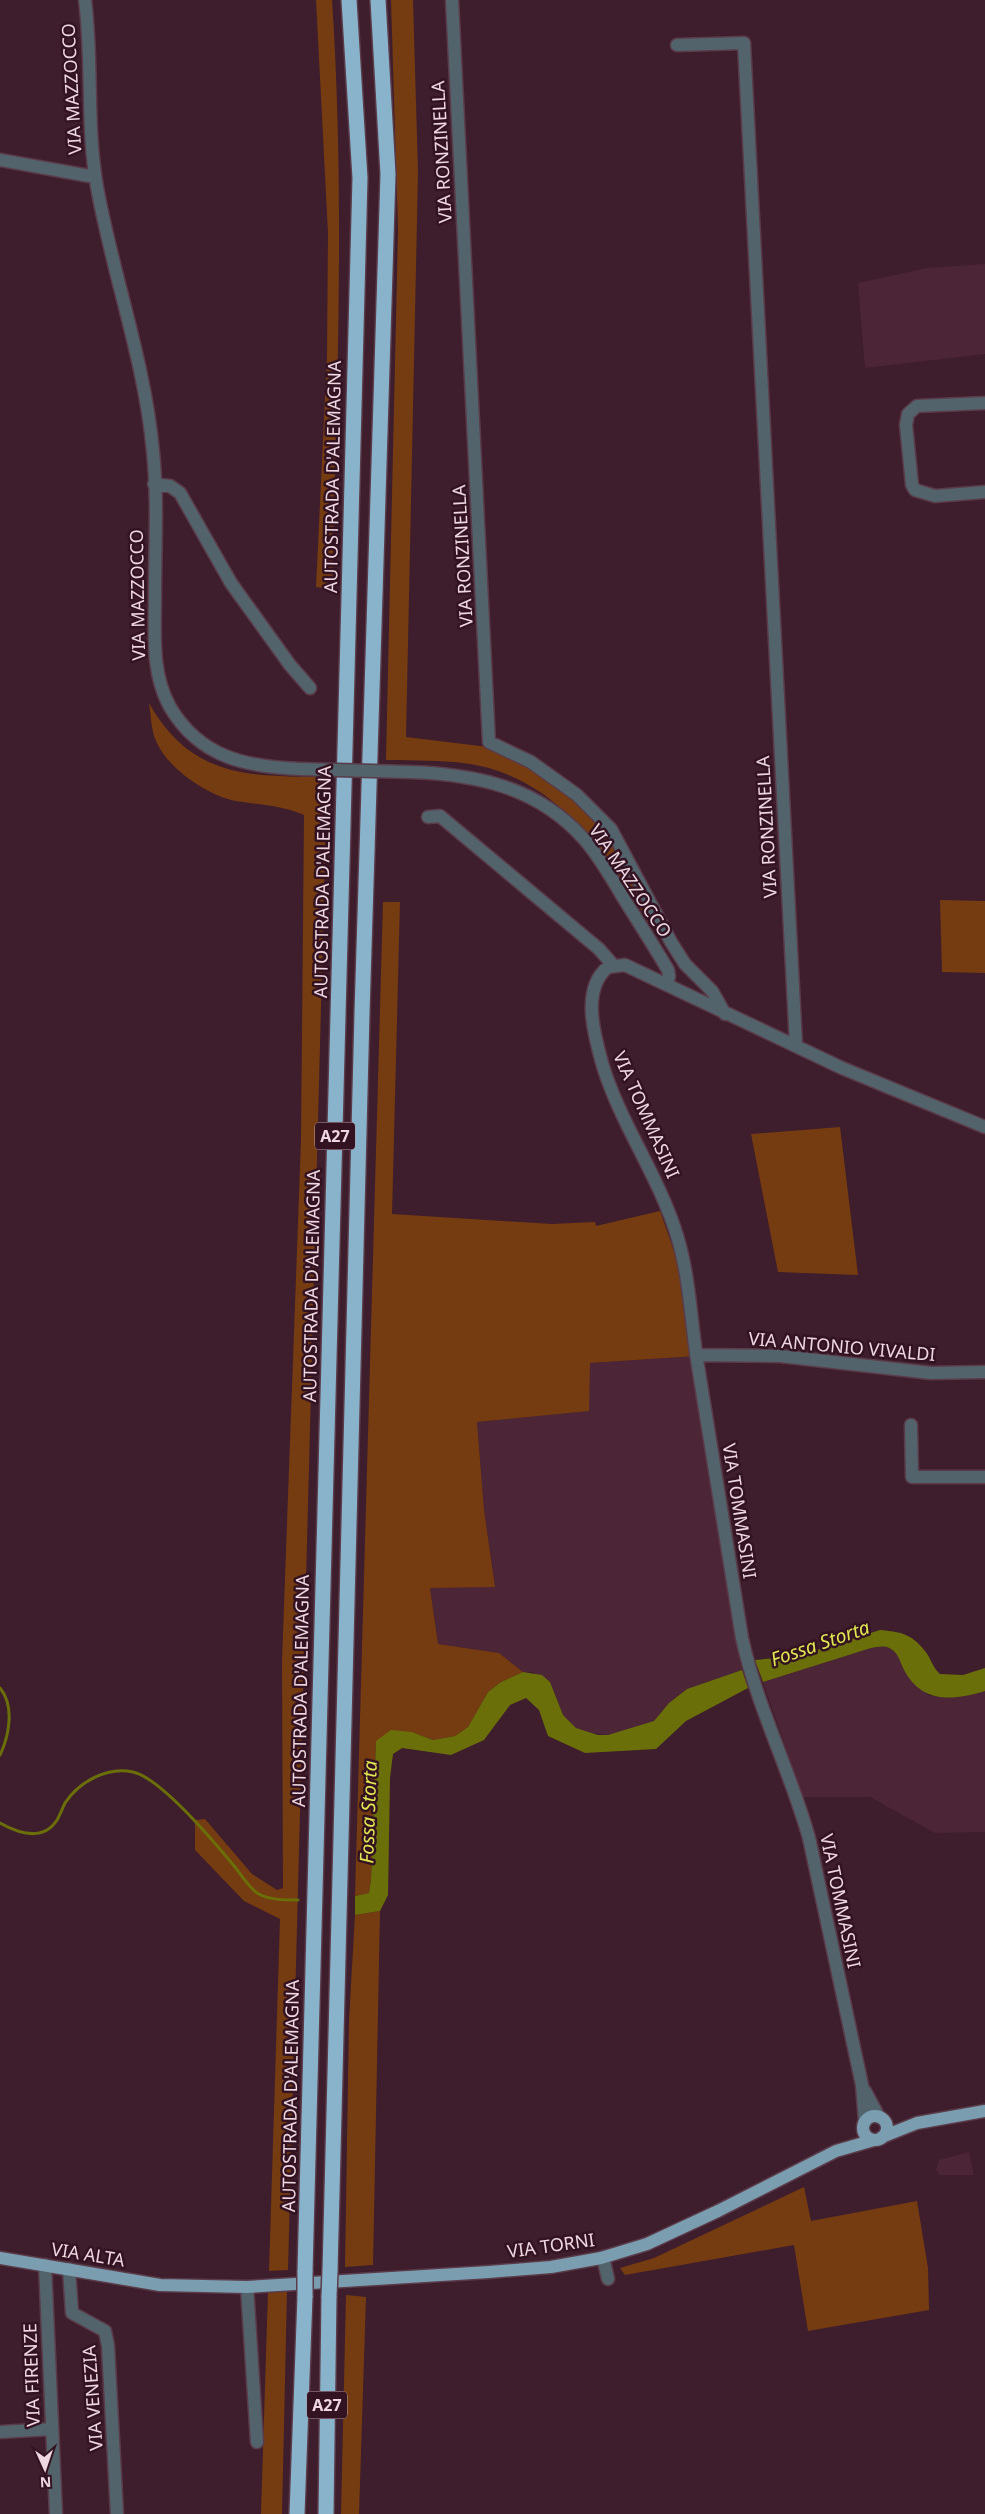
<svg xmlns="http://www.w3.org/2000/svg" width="985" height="2514" font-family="'Noto Sans',sans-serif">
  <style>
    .built { fill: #4c2537 }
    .green { fill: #763c11 }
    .water { fill: #6b6f09 }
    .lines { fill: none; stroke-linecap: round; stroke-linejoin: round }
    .stream { stroke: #6b6f09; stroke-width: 3 }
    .minor-casing { stroke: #5a3b49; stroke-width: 15 }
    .major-casing { stroke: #5a3b49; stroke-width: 15 }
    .highway-casing { stroke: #5a3b49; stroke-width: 18 }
    .minor { stroke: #52636c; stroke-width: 12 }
    .major { stroke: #7a9db0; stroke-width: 12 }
    .highway { stroke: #89b3ca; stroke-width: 15 }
    .minor-bridge-casing { stroke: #5a3b49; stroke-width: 15; stroke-linecap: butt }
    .highway-bridge-casing { stroke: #5a3b49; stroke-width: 18; stroke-linecap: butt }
    .minor-bridge { stroke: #52636c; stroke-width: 12 }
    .highway-bridge { stroke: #89b3ca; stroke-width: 15 }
    .labels { text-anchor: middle; stroke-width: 5; stroke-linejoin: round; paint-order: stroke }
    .shield { fill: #331322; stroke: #b69ca7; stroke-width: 1 }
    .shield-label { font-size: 16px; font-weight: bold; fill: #eed7e0 }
    .street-label { font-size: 18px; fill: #eed7e0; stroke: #331322 }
    .water-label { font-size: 19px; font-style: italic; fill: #e2e950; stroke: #331322 }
  </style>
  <rect width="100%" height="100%" fill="#3e1d2c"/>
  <path class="built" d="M985 264V354L865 368 858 283 927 268Z
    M696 1356 728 1590 742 1670 687 1689 669 1703 654 1721 643 1726 608 1735 586 1732 576 1728 563 1715 550 1682 532 1672H523L499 1653 438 1644 430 1588 495 1586 484 1510 477 1422 588 1411 589 1363Z
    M884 1646 891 1649 898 1655 904 1670 916 1686 930 1696 959 1697 985 1691V1832L935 1833 870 1797H803L763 1682 871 1648Z
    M969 2152 974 2175H939L936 2170 939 2160Z"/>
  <path class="green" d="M316 0H332C345 196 337 393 332 589L316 587 327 357 328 233Z
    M391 0H413L418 172 406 737 488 747 549 771 604 822 645 888 651 927C615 861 565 790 489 768 456 759 420 761 386 760L398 230Z
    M149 703C192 779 250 776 327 777L288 2270 269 2271 280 1919 244 1901 195 1850V1820L205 1819 252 1874 277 1890 283 1888 282 1661 301 1140 304 815C281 805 260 805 236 801 208 796 167 768 156 741 151 730 151 715 149 703Z
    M940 900 985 901V973L942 972Z
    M383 902H400L392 1214 552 1224 595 1222 596 1226 660 1211 676 1257 696 1356 590 1363 589 1411 477 1422 484 1510 495 1587 430 1588 438 1644 499 1653 523 1672 501 1682 488 1692 468 1727 455 1736 433 1740 412 1732 376 1741 371 1879 369 1893 355 1896Z
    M840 1127 858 1275 778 1272 751 1134Z
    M380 1911 373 2265 345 2267 349 2020 355 1915Z
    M804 2187 811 2221 917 2201 928 2268 929 2310 808 2331 794 2245 625 2275 620 2268 654 2258Z
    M287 2290 282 2514H261L268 2291Z
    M346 2295 366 2297 359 2514H341Z"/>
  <path class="water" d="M880 1630C900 1632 911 1633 925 1651 931 1658 932 1667 940 1674L963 1675 985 1668V1691C952 1701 921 1704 903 1668 900 1661 898 1653 891 1649 885 1645 878 1647 871 1648L763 1682 755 1660 798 1656Z
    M742 1670 748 1688 686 1721 656 1749 585 1753 548 1736 539 1710 526 1698 510 1705 484 1740 451 1755 402 1748 393 1754 390 1778 388 1895 380 1911 355 1915V1896L369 1893 371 1879 376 1741 391 1730 412 1732 433 1740 455 1736 468 1727 488 1692 501 1682 523 1672 542 1675 550 1682 563 1715 576 1728 598 1735H608L654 1721 669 1703 687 1689Z"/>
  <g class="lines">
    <path class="stream" d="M0 1688C15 1706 9 1736 0 1755
      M0 1823C18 1833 43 1842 57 1820 60 1815 62 1809 65 1803 79 1782 107 1766 133 1772 161 1778 216 1844 235 1867 242 1876 248 1886 257 1893 268 1900 285 1900 298 1900"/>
    <defs>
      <path id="minor" d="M85 0C93 62 86 125 97 187 113 276 145 362 153 452 158 499 155 548 155 596 155 634 151 673 170 707 200 758 247 767 301 769
        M452 0 489 742 531 762 577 795 611 829 671 942 685 964 712 991 725 1014
        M677 45 744 43 796 1045
        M0 160 95 177
        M985 403 917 406 908 414 906 425 912 485 915 490 935 496 985 492
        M154 484 170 486 180 493 231 583 290 665 310 688
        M409 772C476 774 538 787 584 839 600 857 612 879 624 899 639 923 654 946 668 970L669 976 667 985
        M428 817 440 816 599 949 613 965
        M696 1355 780 1356 931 1373 985 1372
        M911 1425 912 1477H985
        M865 2091 879 2117
        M865 2122 862 2085 809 1838C790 1770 757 1707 742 1638 727 1547 713 1456 698 1366 691 1324 690 1280 678 1239 660 1177 620 1124 602 1063 594 1034 581 989 608 967L625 965 842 1068 985 1127
        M603 2257 608 2279
        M45 2265 56 2514
        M69 2269 72 2313 105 2331 108 2346 117 2514
        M247 2287 257 2442
        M0 2432 52 2429"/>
      <path id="major" d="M863 2128a12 12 0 1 1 24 0a12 12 0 1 1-24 0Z
        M882 2137 917 2123 985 2111
        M0 2258 160 2285 247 2287 489 2272 551 2267 601 2258 647 2244 718 2211 836 2151 874 2140"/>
      <path id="highway" d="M330 2271 362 1013 388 174 378 0
        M305 2272 360 178 349 0
        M297 2514 305 2296
        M326 2514 329 2296"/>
    </defs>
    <use href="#minor" class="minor-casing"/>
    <use href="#major" class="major-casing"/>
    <use href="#highway" class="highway-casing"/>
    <use href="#minor" class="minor"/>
    <use href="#major" class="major"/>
    <use href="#highway" class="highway"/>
    <defs>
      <path id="minor-bridge" d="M301 769 409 772"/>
      <path id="highway-bridge" d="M305 2296V2272
        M329 2296 330 2271"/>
    </defs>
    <use href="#minor-bridge" class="minor-bridge-casing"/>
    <use href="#highway-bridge" class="highway-bridge-casing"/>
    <use href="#minor-bridge" class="minor-bridge"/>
    <use href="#highway-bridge" class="highway-bridge"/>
  </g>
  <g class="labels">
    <g class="shield">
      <rect x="315" y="1122.5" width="40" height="27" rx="4"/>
      <rect x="307" y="2391.5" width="40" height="27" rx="4"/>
    </g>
    <g class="shield-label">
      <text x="335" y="1142">A27</text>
      <text x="327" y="2411">A27</text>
    </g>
    <g class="street-label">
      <text transform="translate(72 89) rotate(-93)" y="6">VIA MAZZOCCO</text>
      <text transform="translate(442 152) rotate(-93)" y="6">VIA RONZINELLA</text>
      <text transform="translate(333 477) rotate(-89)" y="6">AUTOSTRADA D'ALEMAGNA</text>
      <text transform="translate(463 556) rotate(-93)" y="6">VIA RONZINELLA</text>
      <text transform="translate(138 595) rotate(-91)" y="6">VIA MAZZOCCO</text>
      <text transform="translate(767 827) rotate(-93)" y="6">VIA RONZINELLA</text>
      <text transform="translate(630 881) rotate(56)" y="6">VIA MAZZOCCO</text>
      <text transform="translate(323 882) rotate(-89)" y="6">AUTOSTRADA D'ALEMAGNA</text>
      <text transform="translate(646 1115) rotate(66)" y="6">VIA TOMMASINI</text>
      <text transform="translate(312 1286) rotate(-89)" y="6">AUTOSTRADA D'ALEMAGNA</text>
      <text transform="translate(842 1347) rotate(5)" y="6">VIA ANTONIO VIVALDI</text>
      <text transform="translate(739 1511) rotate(81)" y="6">VIA TOMMASINI</text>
      <text transform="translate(301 1691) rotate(-89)" y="6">AUTOSTRADA D'ALEMAGNA</text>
      <text transform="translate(840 1901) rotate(78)" y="6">VIA TOMMASINI</text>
      <text transform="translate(291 2096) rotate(-89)" y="6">AUTOSTRADA D'ALEMAGNA</text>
      <text transform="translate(551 2246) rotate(-8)" y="6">VIA TORNI</text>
      <text transform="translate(88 2255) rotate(9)" y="6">VIA ALTA</text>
      <text transform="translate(32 2375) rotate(-92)" y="6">VIA FIRENZE</text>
      <text transform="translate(93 2398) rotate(-94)" y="6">VIA VENEZIA</text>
    </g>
    <g class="water-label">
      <text transform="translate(820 1643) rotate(-19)" y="7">Fossa Storta</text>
      <text transform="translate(368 1812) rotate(-88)" y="7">Fossa Storta</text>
    </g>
  </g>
  <g transform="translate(45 2469) rotate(177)" stroke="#331322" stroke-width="4" paint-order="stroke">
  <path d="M0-4L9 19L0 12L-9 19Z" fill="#eed7e0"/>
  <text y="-8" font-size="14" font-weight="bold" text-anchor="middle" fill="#eed7e0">N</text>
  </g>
</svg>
